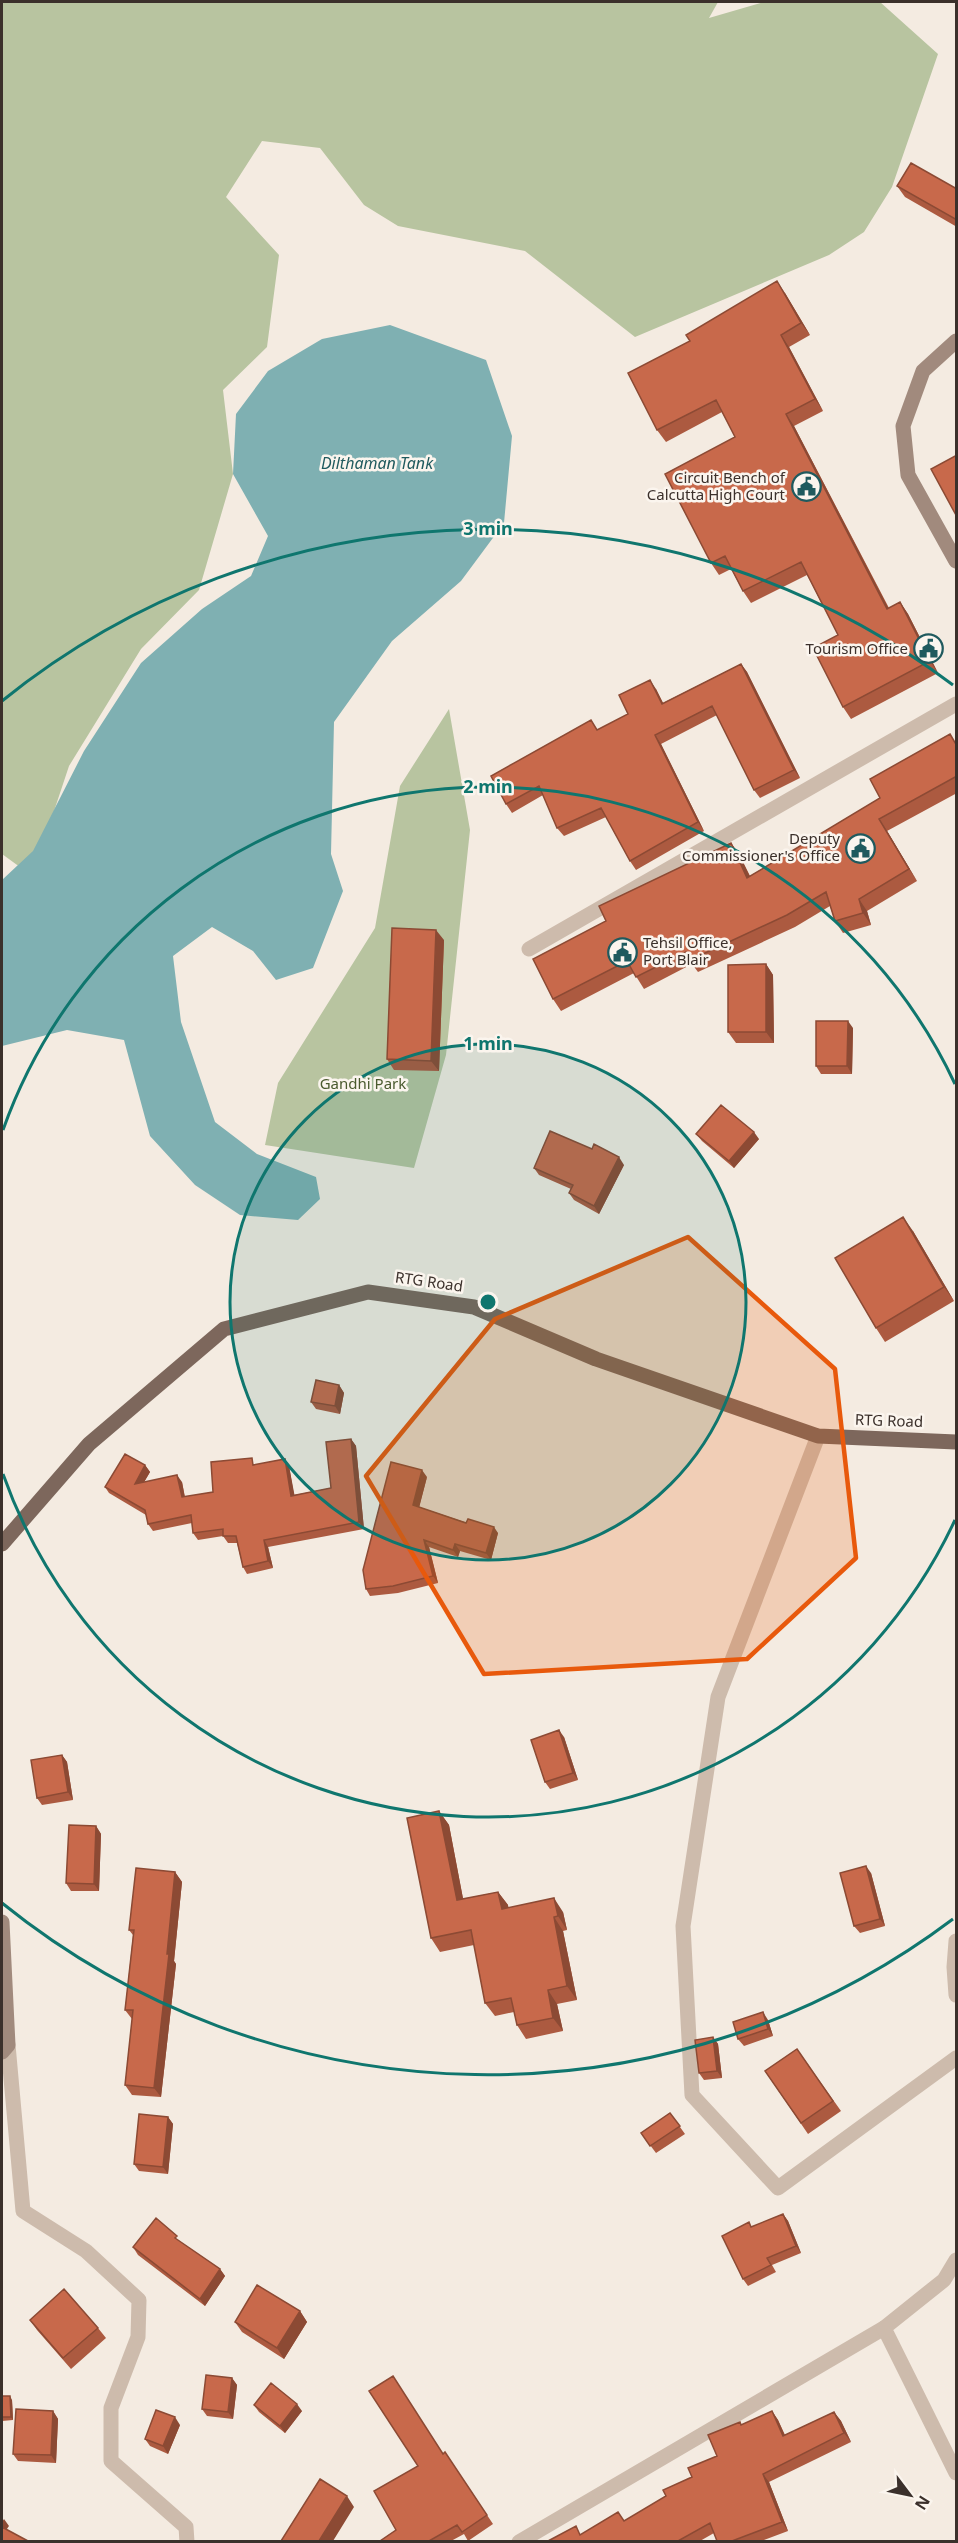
<svg xmlns="http://www.w3.org/2000/svg" width="958" height="2543" font-family="'Noto Sans',sans-serif">
  <style>
    .green { fill: #b8c4a0 }
    .water { fill: #7fb0b2 }
    .lines { fill: none; stroke-linecap: round; stroke-linejoin: round }
    .minor { stroke: #cdbbac; stroke-width: 15 }
    .tertiary { stroke: #cdbbac; stroke-width: 15 }
    .secondary { stroke: #a18a7d; stroke-width: 15 }
    .primary { stroke: #7d675c; stroke-width: 15 }
    .wall { fill: #ac5a40 }
    .shaded-wall { fill: #8c4a34 }
    .building { fill: #c8694b; stroke: #8c4a34; stroke-width: 1.5 }
    .marked { fill: #e8590c; fill-opacity: 0.2; stroke: #e8590c; stroke-width: 4.5; stroke-linejoin: round }
    .ring { fill: none; stroke: #0f766e; stroke-width: 3 }
    .labels { text-anchor: middle; stroke-width: 5; stroke-linejoin: round; paint-order: stroke }
    .poi-label { font-size: 15px; fill: #3b302b; stroke: #fbf5ee; text-anchor: end }
    .park-label { font-size: 15px; fill: #4a5a2e; stroke: #fbf5ee }
    .street-label { font-size: 15px; fill: #3b302b; stroke: #fbf5ee }
    .water-label { font-size: 16px; font-style: italic; fill: #1f5a5e; stroke: #fbf5ee }
    .centre { fill: #0f766e; stroke: #fbf5ee; stroke-width: 3 }
    .ring-label { font-size: 18px; text-anchor: middle; font-weight: bold; fill: #0f766e; stroke: #fbf5ee; stroke-width: 5; stroke-linejoin: round; paint-order: stroke }
  </style>
  <rect width="100%" height="100%" fill="#f4ebe1"/>
  <path class="green" d="M2 2H718L709 18 764 2H880L938 54 892 187 864 232 829 255 635 337 525 251 398 226 364 205 320 148 262 141 226 197 279 255 267 347 223 390 233 474 199 590 141 649 69 766 45 838 24 870 2 854Z
    M449 709 470 830 446 1055 414 1168 265 1145 278 1083 375 928 400 786Z"/>
  <path class="water" d="M390 325 486 360 512 436 504 523 461 581 392 641 334 722 331 854 343 891 313 968 276 980 253 951 212 927 173 956 181 1022 215 1122 257 1154 316 1177 320 1199 298 1220 240 1215 195 1185 150 1136 124 1040 67 1030 2 1046V880L33 851 84 751 141 663 202 609 251 576 268 536 233 474 236 414 268 371 322 339Z"/>
  <g class="lines">
    <path class="minor" d="M529 949 956 704
      M818 1436 718 1697 683 1926 692 2095 778 2188 956 2058
      M8 2045 23 2211 86 2251 139 2300 138 2337 111 2408V2461L186 2527 187 2542
      M519 2542 884 2328"/>
    <path class="tertiary" d="M956 1941 954 1967 956 1995
      M956 2260 944 2280 884 2328 956 2473"/>
    <path class="secondary" d="M956 341 923 371 903 426 908 475 956 561
      M2 1922 8 2045 2 2052"/>
    <path class="primary" d="M2 1544 89 1444 224 1329 368 1292 474 1307 596 1359 818 1436 956 1442"/>
  </g>
  <path class="wall" d="M897 186 957 189V227L905 197Z
    M785 293 810 335 789 347 823 411 794 426 889 608 900 602 908 614 938 673 851 719 843 707 838 635 807 575 751 603 743 591 731 569 719 575 711 563 735 437 722 412 666 442 657 430Z
    M741 664 747 672 800 778 760 798 754 790 717 715 661 744 704 831 636 870 630 861 606 817 564 836 557 828 543 795 512 813 506 804 598 730 628 714 656 689 663 703Z
    M957 746V793L887 831 917 881 867 911 871 925 843 933 835 921 830 906 795 927 698 972 692 964 644 989 634 973 561 1011 553 999 606 921 731 843 739 854 750 876 880 798Z
    M444 940 439 1071 394 1070 387 1059Z
    M766 964 773 975 774 1043H736L728 1032Z
    M853 1028 852 1074H821L816 1066Z
    M696 1134 759 1139 734 1168 702 1141Z
    M624 1165 599 1214 574 1200 569 1193 571 1189 539 1175 534 1168Z
    M913 1231 954 1301 885 1342 876 1328Z
    M339 1385 344 1393 340 1414 316 1409 311 1402Z
    M351 1439 356 1446 364 1529 268 1547 273 1568 247 1574 243 1567 237 1543H228L223 1536 198 1540 193 1533 192 1523 153 1531 148 1524 146 1515 109 1493 105 1487 145 1465 150 1472 144 1482H182L185 1497 213 1492 257 1464 289 1466 294 1495 331 1488Z
    M427 1477 419 1507 498 1533 491 1560 460 1551 458 1557 429 1547 438 1583 398 1593 370 1596 366 1589Z
    M564 1737 578 1780 550 1789 545 1782Z
    M62 1755 67 1762 73 1800 42 1805 37 1798Z
    M439 1811 449 1825 463 1899 498 1892 508 1905V1908L563 1912 567 1930 563 1931 577 2000 557 2004 563 2031 526 2039 517 2025 514 2012 495 2016 485 2003 474 1945 440 1952 431 1938Z
    M96 1826 101 1834 99 1891H71L66 1883Z
    M175 1872 182 1882 174 1961 176 1964 161 2097 132 2095 125 2085 132 2019 125 2010 133 1935 129 1930Z
    M871 1873 885 1926 860 1933 854 1926Z
    M768 2020 773 2036 744 2046 738 2039Z
    M713 2037 718 2044 722 2078 704 2080 699 2073Z
    M797 2049 841 2111 808 2134 765 2071Z
    M670 2113 685 2134 656 2153 641 2133Z
    M168 2117 173 2124 168 2174 139 2171 134 2164Z
    M783 2214 788 2221 801 2253 772 2265 776 2272 748 2286 743 2279 752 2227Z
    M182 2243 220 2269 225 2276 205 2306 138 2255 133 2247Z
    M300 2311 307 2322 284 2359 242 2332 235 2322Z
    M30 2320 98 2328 106 2338 71 2369 37 2330Z
    M232 2378 237 2385 233 2419 207 2416 202 2409Z
    M2 2396 12 2400 13 2420 2 2421Z
    M254 2405 302 2411 285 2433 259 2412Z
    M53 2411 58 2419 56 2463 18 2461 13 2454Z
    M772 2411 778 2420 785 2435 834 2412 841 2421 851 2442 769 2482 788 2531 761 2541H717L714 2533 700 2541H548L581 2535 624 2521 666 2496 692 2477 717 2456 742 2425Z
    M180 2425 168 2454 150 2446 145 2439Z
    M445 2452 493 2524 468 2541 464 2534 451 2541H380L396 2530 443 2454Z"/>
  <path class="shaded-wall" d="M777 281 785 293 810 335 801 323Z
    M781 335 789 347 823 411 815 399Z
    M786 414 794 426 895 621 887 609Z
    M900 602 908 614 938 673 930 661Z
    M741 664 747 672 800 778 794 770Z
    M650 680 656 689 668 713 662 704Z
    M655 735 661 744 704 831 698 822Z
    M879 819 887 831 917 881 909 869Z
    M731 843 739 854 756 889 747 878Z
    M859 899 867 911 871 925 863 913Z
    M436 930 444 940 439 1071 431 1061Z
    M766 964 773 975 774 1043 766 1032Z
    M848 1021 853 1028 852 1074 847 1066Z
    M754 1132 759 1139 734 1168 729 1161Z
    M619 1157 624 1165 599 1214 594 1206Z
    M903 1217 913 1231 954 1301 944 1287Z
    M339 1385 344 1393 340 1414 335 1406Z
    M351 1439 356 1446 364 1529 359 1522Z
    M285 1459 289 1466 296 1503 291 1496Z
    M145 1465 150 1472 139 1491 135 1484Z
    M422 1470 427 1477 418 1512 413 1505Z
    M177 1475 182 1482 186 1504 182 1497Z
    M494 1527 498 1533 491 1560 486 1553Z
    M264 1540 268 1547 273 1568 268 1561Z
    M424 1540 429 1547 438 1583 433 1576Z
    M455 1544 460 1551 458 1557 453 1550Z
    M559 1730 564 1737 578 1780 573 1773Z
    M62 1755 67 1762 73 1800 68 1792Z
    M439 1811 449 1825 466 1914 457 1900Z
    M96 1826 101 1834 99 1891 94 1884Z
    M866 1866 871 1873 885 1926 880 1919Z
    M175 1872 182 1882 174 1961 176 1964 161 2097 154 2088 167 1954Z
    M498 1892 508 1905 511 1922 502 1909Z
    M554 1898 563 1912 567 1930 558 1916Z
    M554 1917 563 1931 577 2000 567 1986Z
    M548 1990 557 2004 563 2031 553 2018Z
    M763 2012 768 2020 773 2036 768 2029Z
    M713 2037 718 2044 722 2078 717 2071Z
    M168 2117 173 2124 168 2174 163 2167Z
    M783 2214 788 2221 801 2253 796 2246Z
    M220 2269 225 2276 205 2306 200 2299Z
    M300 2311 307 2322 284 2359 277 2348Z
    M232 2378 237 2385 233 2419 228 2412Z
    M10 2396 12 2400 13 2420 11 2417Z
    M297 2404 302 2411 285 2433 280 2426Z
    M53 2411 58 2419 56 2463 51 2455Z
    M772 2411 778 2420 789 2445 783 2436Z
    M834 2412 841 2421 851 2442 844 2433Z
    M175 2417 180 2425 168 2454 163 2446Z
    M763 2474 769 2482 788 2531 782 2522Z
    M347 2496 354 2507 333 2541H319Z
    M4 2519 9 2526 4 2533 2 2529V2522Z"/>
  <path class="building" d="M911 163 957 189V220L897 186Z
    M777 281 801 323 781 335 815 399 786 414 887 609 900 602 930 661 843 707 813 648 838 635 801 562 743 591 725 556 711 563 665 474 735 437 716 400 657 430 628 373 690 341 686 335Z
    M957 455V517L931 469Z
    M741 664 794 770 754 790 712 706 655 735 698 822 630 861 601 808 557 828 539 786 506 804 491 776 591 720 597 730 628 714 619 695 650 680 662 704Z
    M950 734 957 746V776L879 819 909 869 859 899 863 913 835 921 826 892 787 915 690 960 686 952 636 977 627 961 553 999 533 959 606 921 599 906 731 843 747 878 880 798 870 779Z
    M392 928 436 930 431 1061 387 1059Z
    M766 964V1032H728V965Z
    M816 1021H848L847 1066H816Z
    M721 1105 754 1132 729 1161 696 1134Z
    M550 1131 592 1149 594 1144 619 1157 594 1206 569 1193 573 1185 534 1168Z
    M903 1217 944 1287 876 1328 835 1258Z
    M316 1380 339 1385 335 1406 311 1402Z
    M351 1439 359 1522 264 1540 268 1561 243 1567 236 1536H223V1529L193 1533 191 1515 148 1524 145 1510 105 1487 125 1454 145 1465 135 1484 177 1475 182 1497 213 1492 211 1462 252 1458 253 1465 285 1459 291 1496 331 1488 326 1442Z
    M391 1462 422 1470 413 1505 466 1523 468 1519 494 1527 486 1553 455 1544 453 1550 424 1540 433 1576 393 1586 366 1589 363 1570Z
    M559 1730 573 1773 545 1782 531 1740Z
    M62 1755 68 1792 37 1798 31 1760Z
    M439 1811 457 1900 498 1892 502 1909 554 1898 558 1916 554 1917 567 1986 548 1990 553 2018 517 2025 511 1998 485 2003 471 1930 431 1938 407 1818Z
    M69 1825 96 1826 94 1884 66 1883Z
    M866 1866 880 1919 854 1926 840 1873Z
    M136 1868 175 1872 167 1954H169L154 2088 125 2085 133 2010H125L134 1930H129Z
    M763 2012 768 2029 738 2039 733 2022Z
    M713 2037 717 2071 699 2073 695 2040Z
    M797 2049 833 2101 801 2123 765 2071Z
    M670 2113 680 2126 650 2146 641 2133Z
    M139 2114 168 2117 163 2167 134 2164Z
    M783 2214 796 2246 767 2258 771 2265 743 2279 722 2236 749 2222 751 2227Z
    M156 2218 177 2236 175 2238 220 2269 200 2299 133 2247Z
    M257 2285 300 2311 277 2348 235 2322Z
    M64 2289 98 2328 63 2358 30 2320Z
    M206 2375 232 2378 228 2412 202 2409Z
    M393 2376 443 2454 445 2452 487 2515 462 2532 457 2525 429 2541H380L396 2530 374 2491 418 2466 369 2391Z
    M271 2383 297 2404 280 2426 254 2405Z
    M2 2396H10L11 2417H2Z
    M16 2409 53 2411 51 2455 13 2454Z
    M156 2410 175 2417 163 2446 145 2439Z
    M772 2411 783 2436 834 2412 844 2433 763 2474 782 2522 732 2541H717L710 2523 678 2541H548L576 2526 580 2535 618 2512 624 2521 666 2496 663 2490 692 2477 688 2468 717 2456 708 2435 740 2422 741 2425Z
    M320 2479 347 2496 319 2541H281Z
    M2 2527 28 2541H2Z"/>
  <path class="marked" d="M688 1237 835 1369 856 1558 747 1659 484 1674 366 1476 495 1319Z"/>
  <circle cx="488" cy="1302" r="258" fill="#0f766e" fill-opacity=".12"/>
  <g class="ring">
    <circle cx="488" cy="1302" r="258"/>
    <path d="M955 1520A515 515 0 0 1 3 1474M3 1130A515 515 0 0 1 955 1084"/>
    <path d="M953 1919A773 773 0 0 1 2 1903M2 701A773 773 0 0 1 953 685"/>
  </g>
  <defs>
    <symbol id="civic-ring" viewBox="-11 -11 22 22"><circle r="9.5" fill="#fbf5ee" stroke="#1f5a5e" stroke-width="1.5"/><path d="M-.6-6.5H3V-4.5H.6V-3L4-1V1h2V6H-6V1h2V-1L-.6-3ZM-1.2 2.5V6h2.4V2.5Z" fill="#1f5a5e"/></symbol>
  </defs>
  <g fill-rule="evenodd">
    <use href="#civic-ring" x="790" y="470" width="33" height="33"/>
    <use href="#civic-ring" x="912" y="632" width="33" height="33"/>
    <use href="#civic-ring" x="844" y="832" width="33" height="33"/>
    <use href="#civic-ring" x="606" y="936" width="33" height="33"/>
  </g>
  <g class="labels">
    <g class="poi-label">
      <text x="785" y="483">Circuit Bench of<tspan x="785" dy="17">Calcutta High Court</tspan></text>
      <text x="908" y="654">Tourism Office</text>
      <text x="840" y="844">Deputy<tspan x="840" dy="17">Commissioner's Office</tspan></text>
      <text x="643" y="948" text-anchor="start">Tehsil Office,<tspan x="643" dy="17">Port Blair</tspan></text>
    </g>
    <g class="park-label">
      <text x="363" y="1089">Gandhi Park</text>
    </g>
    <g class="street-label">
      <text transform="translate(429 1282) rotate(8)" y="5">RTG Road</text>
      <text transform="translate(889 1421) rotate(2)" y="5">RTG Road</text>
    </g>
    <g class="water-label">
      <text x="377" y="469">Dilthaman Tank</text>
    </g>
  </g>
  <circle cx="488" cy="1302" r="9" class="centre"/>
  <g class="ring-label">
    <text x="488" y="535">3 min</text>
    <text x="488" y="793">2 min</text>
    <text x="488" y="1050">1 min</text>
  </g>
  <rect width="958" height="2543" fill="none" stroke="#3b302b" stroke-width="6"/>
  <g transform="translate(910 2495) rotate(122)" stroke="#fbf5ee" stroke-width="4.5" paint-order="stroke">
  <path d="M0-4.5L10 22L0 15L-10 22Z" fill="#3b302b"/>
  <text y="-9" font-size="16" font-weight="bold" text-anchor="middle" fill="#3b302b">N</text>
  </g>
</svg>
